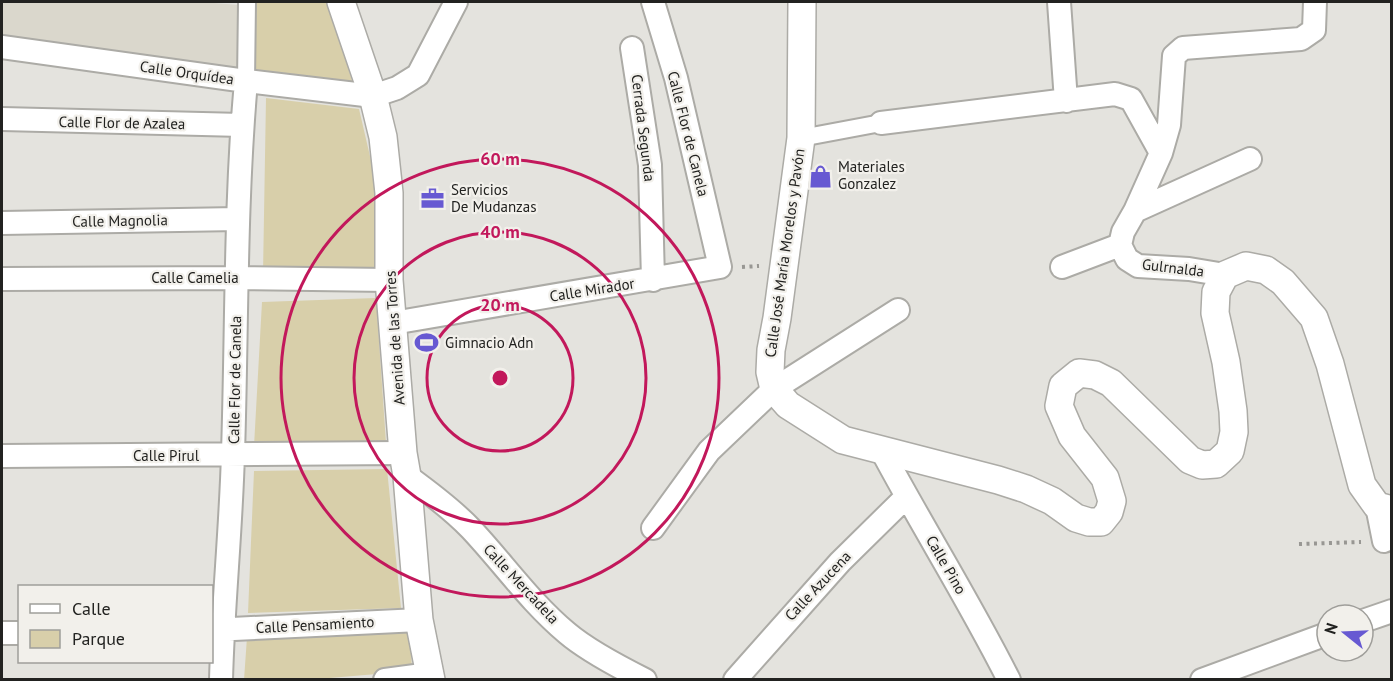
<svg xmlns="http://www.w3.org/2000/svg" width="1393" height="681" font-family="'PT Sans',sans-serif">
  <style>
    .built { fill: #dad7cc }
    .green { fill: #d8cfaa }
    .lines { fill: none; stroke-linecap: round; stroke-linejoin: round }
    .pedestrian-casing { stroke: #acaba6; stroke-width: 20 }
    .minor-casing { stroke: #acaba6; stroke-width: 26 }
    .tertiary-casing { stroke: #acaba6; stroke-width: 30 }
    .path { stroke: #989793; stroke-width: 4; stroke-dasharray: 3 4.5; stroke-linecap: butt }
    .pedestrian { stroke: #fff; stroke-width: 16 }
    .minor { stroke: #fff; stroke-width: 22 }
    .tertiary { stroke: #fff; stroke-width: 27 }
    .ring { fill: none; stroke: #c2185b; stroke-width: 3 }
    .labels { text-anchor: middle; stroke-width: 4.5; stroke-linejoin: round; paint-order: stroke }
    .street-label { font-size: 15px; fill: #222220; stroke: #f2f0eb }
    .poi-label { font-size: 15px; fill: #222220; stroke: #f2f0eb; text-anchor: start }
    .centre { fill: #c2185b; stroke: #f2f0eb; stroke-width: 3 }
    .ring-label { font-size: 18px; text-anchor: middle; font-weight: bold; fill: #c2185b; stroke: #f2f0eb; stroke-width: 4.5; stroke-linejoin: round; paint-order: stroke }
  </style>
  <rect width="100%" height="100%" fill="#e4e3de"/>
  <path class="built" d="M2 2H202L238 5V70L2 38Z"/>
  <path class="green" d="M253 2H329L352 81 252 69Z
    M266 98 359 109 379 195 376 273 263 274Z
    M376 298 386 443 254 446 262 302Z
    M387 469 401 608 248 613 254 471Z
    M410 632 412 671 318 679 244 680 247 637Z"/>
  <g class="lines">
    <defs>
      <path id="pedestrian" d="M246 81 247 2
        M801 138 881 123"/>
      <path id="minor" d="M1059 2 1066 101
        M2 47 246 81 373 96 397 88 418 75 456 2
        M632 48 650 165 653 280
        M2 119 242 125
        M881 123 1115 94 1131 99 1161 153
        M1135 211 1250 159
        M2 223 238 219
        M1120 245 1123 232 1135 211 1161 153 1169 125 1174 56 1183 48 1301 39 1314 30 1315 2
        M1120 245 1127 259 1138 266 1189 269 1225 275
        M1062 267 1120 245
        M2 279 237 278 389 280
        M393 323 720 267 676 78 653 2
        M882 451C923 528 970 602 1009 680
        M2 456 403 453
        M407 476C429 492 452 509 471 529 503 563 530 602 567 633 587 650 621 668 645 680
        M1377 506 1384 541
        M653 528 709 451 774 389 898 310
        M1363 621 1392 611
        M212 630 419 620
        M2 633H20
        M221 680C223 604 231 529 233 453 237 329 235 205 246 81
        M385 680 430 674
        M735 680 840 562 906 497
        M1202 680 1327 634"/>
      <path id="tertiary" d="M341 2 373 96 383 137 389 193V280L403 453 407 476 419 620 431 680
        M802 2 801 138 777 318 771 350 770 372 774 389 788 405 843 440 998 480 1026 489 1052 501 1076 518 1089 522H1101L1109 512 1112 501 1105 478 1072 436 1059 406 1063 386 1079 373 1095 375 1111 383 1190 460 1202 465 1216 464 1230 451 1234 432 1233 411 1226 362 1215 313 1216 292 1225 275 1246 266 1266 270 1283 282 1314 318 1330 364 1362 485 1377 506 1392 510"/>
    </defs>
    <use href="#pedestrian" class="pedestrian-casing"/>
    <use href="#minor" class="minor-casing"/>
    <use href="#tertiary" class="tertiary-casing"/>
    <path class="path" d="M742 267 759 266
      M1299 544 1361 542"/>
    <use href="#pedestrian" class="pedestrian"/>
    <use href="#minor" class="minor"/>
    <use href="#tertiary" class="tertiary"/>
  </g>
  <g class="ring">
    <circle cx="500" cy="378" r="73"/>
    <circle cx="500" cy="378" r="146"/>
    <circle cx="500" cy="378" r="219"/>
  </g>
  <defs>
    <symbol id="shop-bare" viewBox="-9 -9 18 18"><path d="M-5-2.5h2.3a2.7 3.5 0 0 1 5.4 0H5L5.5 6h-11ZM-1.5-2.5h3a1.5 2.3 0 0 0-3 0Z" fill="#6759d2" stroke="#f2f0eb" stroke-width="2.5" paint-order="stroke"/></symbol>
    <symbol id="office-bare" viewBox="-9 -9 18 18"><path d="M-6-3h4V-5.5h4V-3h4V5H-6ZM-1-4.5V-3h2v-1.5ZM-6 0V1H6V0Z" fill="#6759d2" stroke="#f2f0eb" stroke-width="2.5" paint-order="stroke"/></symbol>
    <symbol id="stadium-bare" viewBox="-9 -9 18 18"><path d="M0-5a6.5 5 0 1 0 0 10a6.5 5 0 1 0 0-10ZM-3.5-1.8h7v3.6h-7Z" fill="#6759d2" stroke="#f2f0eb" stroke-width="2.5" paint-order="stroke"/></symbol>
  </defs>
  <g fill-rule="evenodd">
    <use href="#shop-bare" x="804" y="160" width="33" height="33"/>
    <use href="#office-bare" x="416" y="182" width="33" height="33"/>
    <use href="#stadium-bare" x="410" y="326" width="33" height="33"/>
  </g>
  <g class="labels">
    <g class="street-label">
      <text transform="translate(187 73) rotate(8)" y="5">Calle Orquídea</text>
      <text transform="translate(122 123) rotate(1)" y="5">Calle Flor de Azalea</text>
      <text transform="translate(643 128) rotate(83)" y="5">Cerrada Segunda</text>
      <text transform="translate(688 134) rotate(76)" y="5">Calle Flor de Canela</text>
      <text transform="translate(120 221) rotate(-1)" y="5">Calle Magnolia</text>
      <text transform="translate(785 253) rotate(-82)" y="5">Calle José María Morelos y Pavón</text>
      <text transform="translate(1173 268) rotate(7)" y="5">Gulrnalda</text>
      <text x="195" y="283">Calle Camelia</text>
      <text transform="translate(592 290) rotate(-9)" y="5">Calle Mirador</text>
      <text transform="translate(395 338) rotate(-94)" y="5">Avenida de las Torres</text>
      <text transform="translate(235 380) rotate(-89)" y="5">Calle Flor de Canela</text>
      <text x="166" y="461">Calle Pirul</text>
      <text transform="translate(946 565) rotate(60)" y="5">Calle Pino</text>
      <text transform="translate(521 584) rotate(47)" y="5">Calle Mercadela</text>
      <text transform="translate(818 586) rotate(-47)" y="5">Calle Azucena</text>
      <text transform="translate(315 625) rotate(-3)" y="5">Calle Pensamiento</text>
    </g>
    <g class="poi-label">
      <text x="838" y="172">Materiales<tspan x="838" dy="17">Gonzalez</tspan></text>
      <text x="451" y="195">Servicios<tspan x="451" dy="17">De Mudanzas</tspan></text>
      <text x="445" y="348">Gimnacio Adn</text>
    </g>
  </g>
  <circle cx="500" cy="378" r="9" class="centre"/>
  <g class="ring-label">
    <text x="500" y="165">60 m</text>
    <text x="500" y="238">40 m</text>
    <text x="500" y="311">20 m</text>
  </g>
  <rect width="1393" height="681" fill="none" stroke="#222220" stroke-width="6"/>
  <rect x="18" y="585" width="195" height="78" fill="#f2f0eb" stroke="#9f9e9a" stroke-width="1.5"/>
  <rect x="30" y="604" width="30" height="9" fill="#ffffff" stroke="#9f9e9a" stroke-width="1.5"/>
  <text x="72" y="615" font-size="18" fill="#222220">Calle</text>
  <rect x="30" y="630" width="30" height="18" fill="#d8cfaa" stroke="#9f9e9a" stroke-width="1.5"/>
  <text x="72" y="645" font-size="18" fill="#222220">Parque</text>
  <g transform="translate(1345 633) rotate(288)"><circle r="28" fill="#f2f0eb" stroke="#9f9e9a" stroke-width="1.5"/>
  <path d="M0-4.5L10 22L0 15L-10 22Z" fill="#6759d2"/>
  <text y="-9" font-size="16" font-weight="bold" text-anchor="middle" fill="#222220">N</text>
  </g>
</svg>
